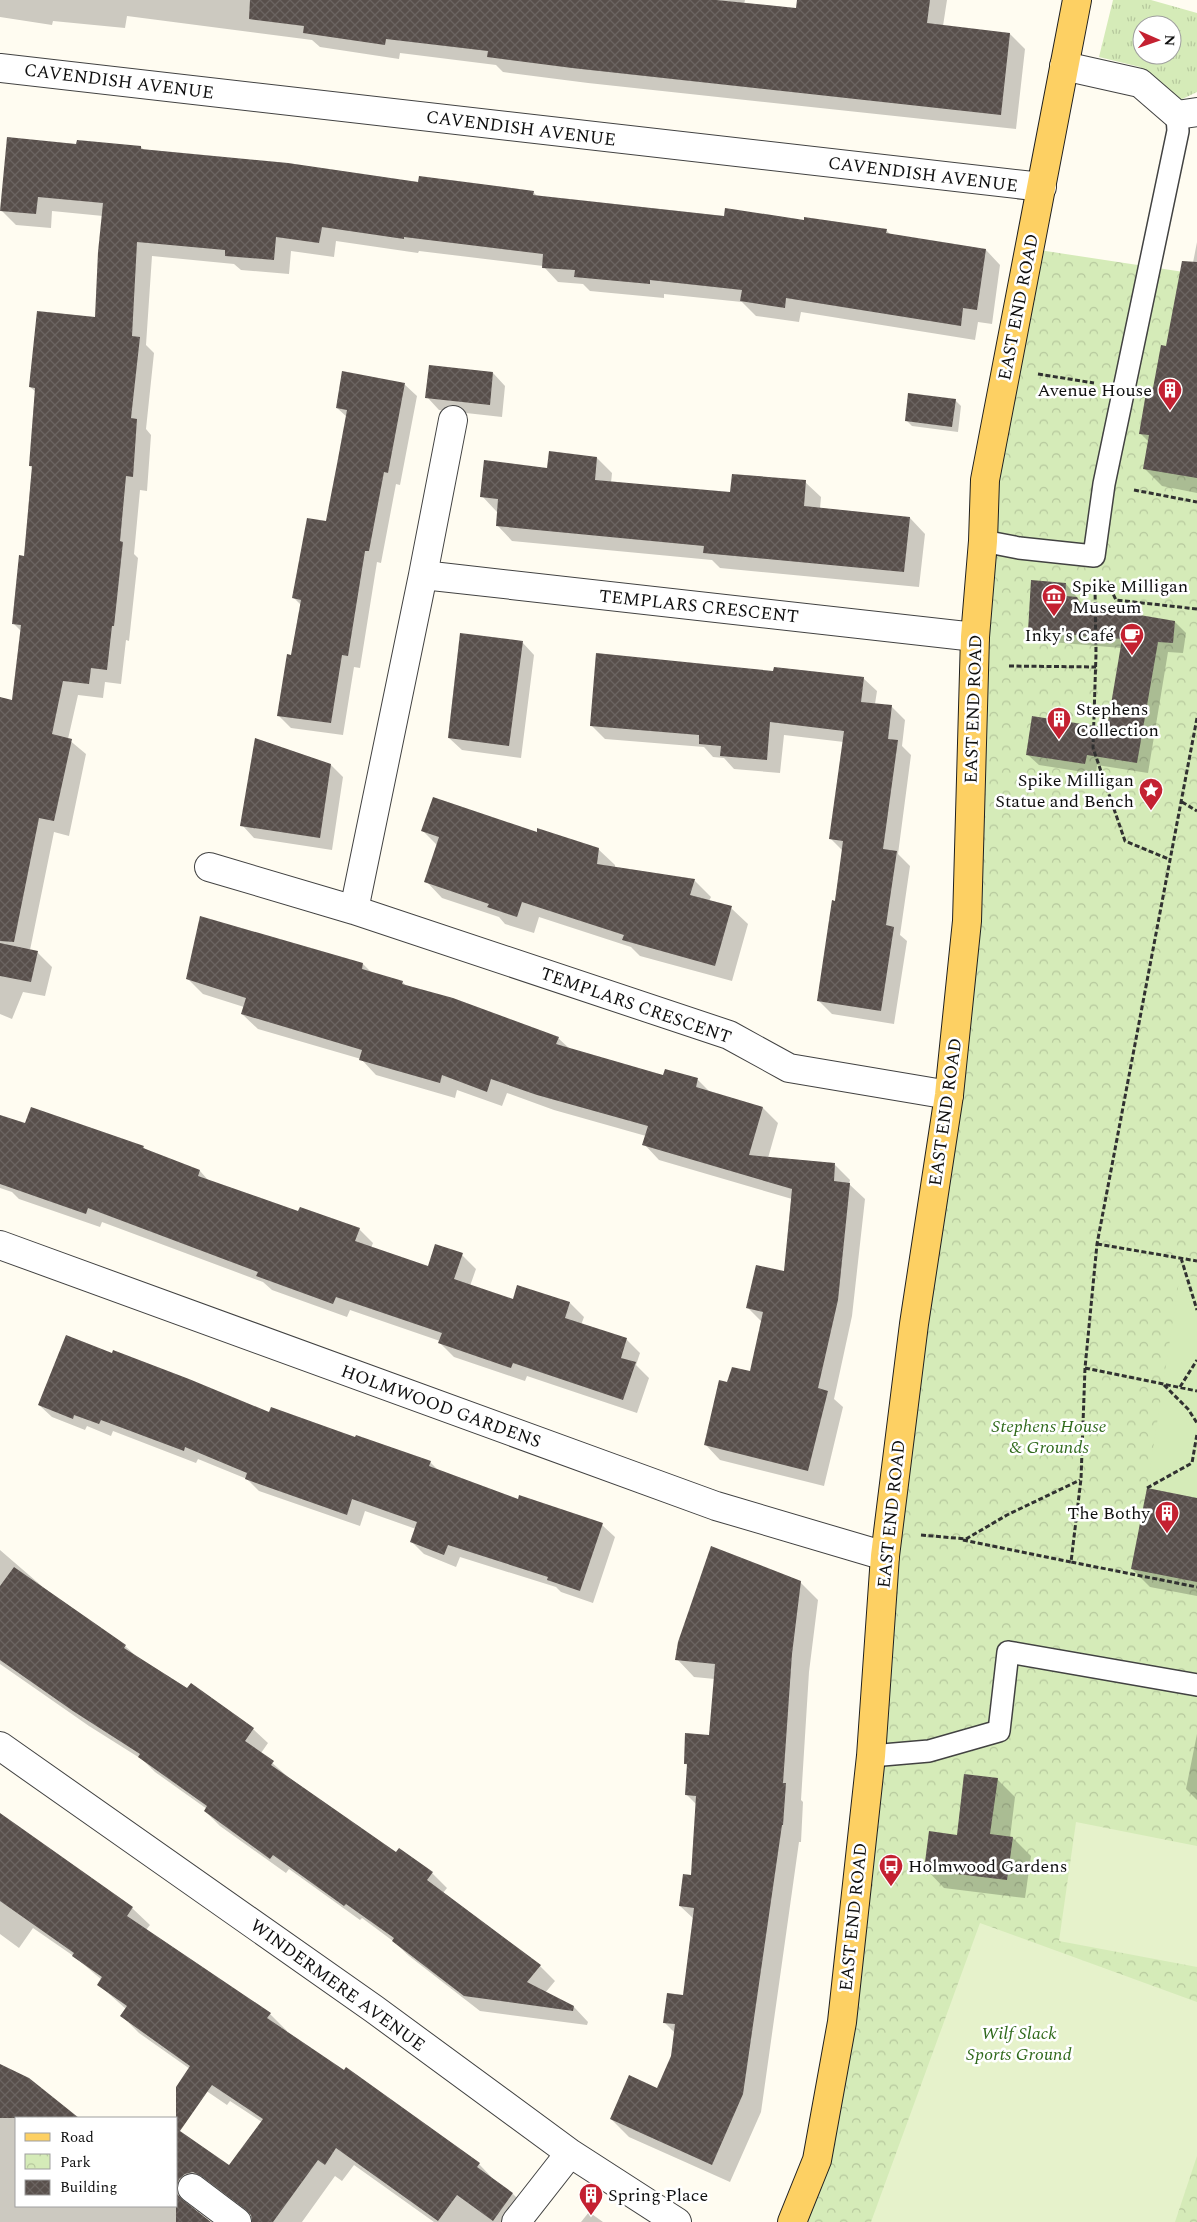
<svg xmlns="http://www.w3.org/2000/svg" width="1197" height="2222" font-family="Spectral,serif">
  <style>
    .grass { fill: url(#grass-tufts); fill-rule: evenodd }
    .park { fill: url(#park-crowns) }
    .garden { fill: #d5ebb8 }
    .pitch { fill: #e6f2cb }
    .shadow { fill: #0003 }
    .building { fill: url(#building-cross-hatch); fill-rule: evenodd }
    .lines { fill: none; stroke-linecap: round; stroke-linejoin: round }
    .service-casing { stroke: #424242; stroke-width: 24 }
    .minor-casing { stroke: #424242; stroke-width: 30 }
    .primary-casing { stroke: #202020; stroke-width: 30 }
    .path { stroke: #313131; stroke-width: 3; stroke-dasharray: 5 2.5; stroke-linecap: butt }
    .service { stroke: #fff; stroke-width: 21 }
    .minor { stroke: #fff; stroke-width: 28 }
    .primary { stroke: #fdd063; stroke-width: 28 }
    .labels { text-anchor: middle; stroke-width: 5; stroke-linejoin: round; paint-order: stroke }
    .street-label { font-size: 18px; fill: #0f0f0f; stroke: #fff }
    .poi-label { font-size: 18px; fill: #0f0f0f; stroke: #fff; text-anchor: end }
    .park-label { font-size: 18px; font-style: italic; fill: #306a1c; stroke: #fff }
  </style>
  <defs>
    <pattern id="grass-tufts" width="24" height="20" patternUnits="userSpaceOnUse" patternTransform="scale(1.25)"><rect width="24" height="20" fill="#d5ebb8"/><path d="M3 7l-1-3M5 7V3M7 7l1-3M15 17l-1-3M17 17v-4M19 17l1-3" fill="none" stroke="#b6c89d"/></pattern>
    <pattern id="park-crowns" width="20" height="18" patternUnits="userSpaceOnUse" patternTransform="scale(1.25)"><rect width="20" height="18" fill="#d5ebb8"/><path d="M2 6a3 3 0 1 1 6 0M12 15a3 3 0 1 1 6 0" fill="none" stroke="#b6c89d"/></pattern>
    <pattern id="building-cross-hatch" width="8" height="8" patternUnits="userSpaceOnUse" patternTransform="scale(1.25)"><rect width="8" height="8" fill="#584f4b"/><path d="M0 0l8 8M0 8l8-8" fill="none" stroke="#6b6461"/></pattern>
  </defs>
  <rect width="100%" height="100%" fill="#fffcf1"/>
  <path class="grass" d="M1113 0H1151L1197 13V92L1178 101 1140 67 1099 57ZM1142 25H1172V55H1142Z"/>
  <path class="park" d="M1039 250 1197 274V2222H793L818 2161 949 1095 983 541Z"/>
  <path class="garden" d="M1180 1275 1197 1277V1498L1147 1488Z"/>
  <path class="pitch" d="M1076 1822 1197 1846V1967L1059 1941Z
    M980 1923 1197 2002V2156L1175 2222H871Z"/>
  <path class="shadow" d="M0 0H745L744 4 774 17 901 0H947L943 26 1010 34 1025 49 1016 129 588 83 503 72 496 65 400 53 399 59 320 47 312 40 127 16 125 28 53 21 52 25 0 17Z
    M77 145 141 147 145 151 419 183 533 192 537 196 726 217 805 222 886 230 892 236 986 250 1000 265 992 324 978 322 975 340 801 312 799 322 756 316 742 302 664 294V298L590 291 583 284 558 282 543 266 419 251 418 253 336 241 334 257 291 251 289 274 241 270 234 264 152 256 146 345 154 353 146 429 151 435 147 491 140 490 134 554 138 558 129 641 126 640 121 684 105 682 103 698 78 695 68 739 86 754 69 836 54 832 30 950 37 952 52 967 45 996 23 992 12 1019 0 1014V712L13 701 21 631 13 623 25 557 33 469 30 466 36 392 30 387 97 319 103 216 52 211 51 228 16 225 1 210Z
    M1197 242V493L1162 486 1144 468 1149 442 1140 433 1167 347 1184 309Z
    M493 373 505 386 502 417 439 410 427 397Z
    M404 384 417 396 400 485 396 484 381 563 377 562 360 668 354 667 343 735 291 728 278 715 292 657 301 605 294 598 327 523 347 417 337 408Z
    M955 400 961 406 958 432 912 426 906 420Z
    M597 458 612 473 611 483 731 493 805 482 821 497 820 509 910 518 925 534 919 587 720 568 712 560 512 541 497 525V512L482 496 548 469Z
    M1066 584 1085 607 1175 622 1186 633 1183 653 1168 652 1148 773 1097 765 1096 774 1039 765 1028 755 1108 730 1121 648 1040 641 1029 630Z
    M522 642 534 655 521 758 462 750 449 738Z
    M774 672 863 678 877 691 875 704 891 706 905 720 902 746 911 755 898 854 910 866 900 935 907 941 894 1024 832 1014 819 1001 843 851 831 839 844 742 784 735 780 773 734 769 724 758 713 757 704 747 605 739 591 725Z
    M331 765 343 777 332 850 254 838 242 825Z
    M423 831 538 834 598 849 615 865V868L694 880 711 897 709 901 731 908 748 924 732 981 640 956 631 947 539 917 534 933 505 924 499 917 442 898 426 881 438 846Z
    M363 964 372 973 402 982 407 986 558 1038 570 1049 664 1077 698 1080 711 1093 763 1108 778 1123 768 1158 834 1164 850 1180 849 1184 865 1199 852 1316 834 1399 843 1407 824 1486 720 1460 705 1444 728 1384 751 1373 762 1322 748 1308 785 1273 792 1199 659 1160 644 1144 646 1136 554 1110 507 1093 502 1106 457 1090 455 1098 376 1075 361 1059 258 1029 242 1014 244 1007 203 994 188 979Z
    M0 1116 26 1125 143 1147 148 1151 200 1171 209 1181 299 1213 359 1229 373 1243 371 1248 428 1267 462 1255 476 1269 470 1286 513 1301 518 1287 570 1303 584 1317 581 1325 626 1339 640 1353 636 1365 649 1378 637 1413 527 1376 525 1381 454 1357 440 1343V1341L350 1310 347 1317 272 1290 263 1282 102 1222 100 1227 19 1199 12 1192 0 1188Z
    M39 1405 270 1414 430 1462 438 1470 518 1501 602 1525 615 1537 593 1603 561 1592 556 1587 460 1557 456 1567 424 1554 411 1541 416 1529 365 1511 360 1526 259 1491 247 1479 198 1459 196 1463 113 1431 111 1436 87 1426 85 1430 52 1417Z
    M1197 1499V1596L1150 1587 1132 1569Z
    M0 1550 44 1588 125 1646 137 1657 253 1729 268 1743 261 1753 288 1777 396 1854 432 1873 447 1888 443 1893 540 1966 555 1981 545 1993 574 2007 588 2022 587 2025 480 2011 409 1956 393 1941 362 1918 360 1920 289 1869 286 1873 220 1826 205 1811 207 1809 155 1772 143 1760 89 1726 0 1664Z
    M800 1582 818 1600 809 1672 801 1800 803 1802 801 1842H799L761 2112 730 2182 629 2137 611 2119 658 2089 672 2057 675 2033 664 2022 684 1997 694 1919 680 1906 692 1877 697 1805 686 1794 688 1766 685 1763 710 1736 715 1679 694 1677 677 1659Z
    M1197 1734V1800L1186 1789Z
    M997 1779 1015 1797 1010 1838H1013L1031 1856 1025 1898 944 1888 926 1869 958 1836Z
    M0 1815 132 1908 150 1925 146 1930 270 2014 287 2031 286 2033 479 2164 496 2182 513 2194 530 2211 522 2222H434L354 2165 342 2181 335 2176 302 2222H254L253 2217 220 2193 193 2204 194 2211 209 2222H0V2065L28 2079 77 2118H16V2206H176V2130L230 2167 262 2122 230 2101 227 2105 205 2090 190 2069 139 2033 122 2016 126 2009 99 1985 102 1980 75 1957 33 1928 19 1948 0 1934Z
    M589 2212 603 2222H581Z"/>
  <path class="building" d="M250 0H716L796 8 797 0H930L927 23 1010 33 1001 115 572 68 487 57 488 51 386 39 385 45 303 33 304 26 249 19Z
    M7 137 76 144 77 140 141 146V149L288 163 418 182 419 176 534 191 533 195 724 216 725 208 804 220V217L887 229 886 233 986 249 977 310 963 308 961 326 786 298 785 308 740 301 742 290 650 280V284L574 277 575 270 542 268 543 254 404 237V239L322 227 319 243 276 237 274 260 225 256V250L137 242 132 336 140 337 131 418 137 419 133 477 126 476 120 541 123 542 114 626H112L107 670 91 668 89 684 63 681 52 734 72 739 54 821 39 818 14 942 0 941V697L12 700 21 625 12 624 19 555 24 556 32 466H29L35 388 29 387 37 311 95 317 98 252 103 203 38 197 36 214 0 211Z
    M1182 261 1197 262V478L1143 469 1149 435 1139 434 1147 387 1153 388 1161 345 1166 346Z
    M429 365 493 372 490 405 425 398Z
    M342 371 405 383 388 473 384 472 369 551H365L348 656 342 655 331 723 277 716 287 654 291 655 301 600 292 598 307 518 326 521 337 464 347 410 336 408Z
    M908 393 956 399 952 427 905 421Z
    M549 451 597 457 595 480 730 492 732 474 806 480 804 506 910 517 904 572 703 553 704 546 496 526 498 499 480 497 484 460 547 468Z
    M1031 580 1066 583 1065 596 1077 597 1081 605 1175 621 1173 643 1158 642 1137 763 1087 755 1085 764 1026 755 1032 716 1107 728 1122 639 1028 631Z
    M460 633 523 641 509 746 448 738Z
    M596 653 773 671 774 667 864 677 861 702 892 705 888 739 898 740 883 849 897 851 886 925 894 927 881 1011 817 1001 832 900 835 901 843 841 829 839 844 731 770 722 767 760 720 756 721 746 699 744V735L590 726Z
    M255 738 331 764 320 838 240 826Z
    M433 797 537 832V828L599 848 597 864 695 879 690 895 732 906 715 966 622 940 624 935 522 902 517 917 487 907 489 904 424 882 439 837 421 831Z
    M200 916 363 963 362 969 403 981 402 984 453 998 559 1037 556 1044 663 1075 665 1069 698 1078 696 1087 763 1107 749 1155 835 1163 834 1181 850 1183 838 1300 818 1388 828 1391 808 1471 704 1445 719 1380 727 1382 732 1367 750 1371 763 1312 746 1308 756 1265 784 1271 792 1189 642 1145 648 1126 537 1095 491 1079 487 1092 442 1075 440 1083 359 1060 362 1050 241 1014 246 998 186 979Z
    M0 943 38 951 31 982 0 976Z
    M31 1107 144 1146 143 1148 200 1170 198 1176 298 1211 300 1207 360 1228 355 1241 428 1266 435 1244 463 1253 454 1279 513 1299 517 1285 570 1302 565 1318 627 1338 621 1358 636 1362 623 1400 513 1363 511 1368 438 1343 442 1333 336 1297 333 1304 256 1276 258 1272 88 1208 86 1214 0 1184V1115L25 1123Z
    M66 1335 112 1353 113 1350 189 1379 269 1412 271 1407 355 1437 356 1435 431 1461 429 1466 518 1499 519 1495 603 1523 580 1591 547 1580 548 1577 448 1545 444 1555 410 1542 417 1522 352 1499 347 1515 245 1479 247 1473 185 1447 184 1451 101 1420 99 1424 74 1415 73 1419 38 1405Z
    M1147 1488 1197 1498V1582L1131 1569Z
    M711 1546 801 1581 792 1654 783 1783H786L783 1825H782L743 2094 712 2165 610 2119 629 2075 657 2088 671 2056 675 2024 663 2023 667 1993 683 1995 694 1908 679 1906 683 1874 691 1875 696 1796 685 1795 687 1764H684L685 1733 709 1735 715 1664 675 1660 678 1642Z
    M14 1567 126 1645 124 1648 187 1688 191 1683 254 1728 245 1741 274 1761 271 1765 396 1852 399 1848 433 1872 427 1880 541 1965 527 1982 574 2006 573 2011 464 1996 392 1941 394 1938 346 1904 344 1906 273 1855 270 1859 204 1811 207 1806 138 1757 140 1754 73 1711 0 1660V1586Z
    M964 1774 998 1778 990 1834 1013 1837 1007 1880 924 1870 929 1831 957 1835Z
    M0 1813 133 1907 127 1916 271 2013 267 2018 344 2070 346 2067 480 2163 477 2167 513 2193 493 2221 457 2195 438 2221 336 2148 325 2165 318 2160 273 2222H252L251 2215 246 2210 201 2176 193 2172 185 2174 179 2179 177 2186V2194L183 2200 211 2222H176V2087L190 2066 120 2016 127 2006 97 1985 102 1977 72 1956 74 1953 0 1901ZM212 2085 263 2119 229 2165 180 2131Z
    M0 2064 29 2078 79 2118H0Z"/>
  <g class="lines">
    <defs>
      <path id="service" d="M983 541 1019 548 1094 556 1104 484 1178 131 1177 115
        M871 1756 929 1751 999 1731 1008 1652 1197 1685"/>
      <path id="minor" d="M1064 66 1140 83 1177 115 1197 112
        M0 68 1042 187
        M423 575 453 420
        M209 867 354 910 423 575 975 637
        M354 910 729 1035 789 1068 949 1095
        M0 1245 716 1506 885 1556
        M0 1746 374 2009 570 2153 677 2222
        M192 2188 237 2222
        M516 2222 570 2153"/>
      <path id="primary" d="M792 2222 817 2160 842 2022 871 1756 885 1556 914 1324 949 1095 967 921 975 637 983 541 985 480 1077 0"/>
    </defs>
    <use href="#service" class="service-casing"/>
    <use href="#minor" class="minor-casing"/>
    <use href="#primary" class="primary-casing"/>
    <path class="path" d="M1038 374 1094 383
      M1134 490 1197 502
      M1107 581 1116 600 1197 609
      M1095 587 1096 654 1093 748 1125 841 1171 860
      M1009 666 1096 667
      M1197 718 1097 1244 1085 1368 1081 1479 1071 1562 1197 1587
      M1182 802 1197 811
      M1097 1244 1197 1261
      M1181 1258 1197 1310
      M1085 1368 1197 1391
      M1164 1385 1188 1409 1197 1423
      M1180 1387 1197 1360
      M1147 1488 1192 1463 1197 1434
      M921 1535 966 1539 1007 1515 1080 1480
      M963 1540 1071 1562"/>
    <use href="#service" class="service"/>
    <use href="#minor" class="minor"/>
    <use href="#primary" class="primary"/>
  </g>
  <defs>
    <symbol id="building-pin" viewBox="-11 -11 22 30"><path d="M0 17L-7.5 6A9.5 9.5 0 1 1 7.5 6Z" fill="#c42131" stroke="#fff"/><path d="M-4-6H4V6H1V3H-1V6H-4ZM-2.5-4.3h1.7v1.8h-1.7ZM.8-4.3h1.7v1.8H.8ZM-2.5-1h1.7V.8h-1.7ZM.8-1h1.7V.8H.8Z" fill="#fff"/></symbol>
    <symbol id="museum-pin" viewBox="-11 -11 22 30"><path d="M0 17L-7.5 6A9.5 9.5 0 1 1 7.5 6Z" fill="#c42131" stroke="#fff"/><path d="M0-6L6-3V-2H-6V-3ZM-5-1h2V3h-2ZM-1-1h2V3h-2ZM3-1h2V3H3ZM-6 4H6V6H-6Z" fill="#fff"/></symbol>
    <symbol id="cafe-pin" viewBox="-11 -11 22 30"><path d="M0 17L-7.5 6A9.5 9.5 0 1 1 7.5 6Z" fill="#c42131" stroke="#fff"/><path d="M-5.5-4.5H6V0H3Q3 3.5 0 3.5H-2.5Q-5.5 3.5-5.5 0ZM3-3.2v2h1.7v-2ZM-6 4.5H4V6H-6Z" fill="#fff"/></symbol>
    <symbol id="sight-pin" viewBox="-11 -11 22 30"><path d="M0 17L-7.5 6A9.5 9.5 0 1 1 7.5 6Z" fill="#c42131" stroke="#fff"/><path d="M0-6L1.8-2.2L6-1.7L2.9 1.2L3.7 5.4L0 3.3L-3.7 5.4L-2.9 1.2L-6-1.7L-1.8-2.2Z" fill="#fff"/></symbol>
    <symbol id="bus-pin" viewBox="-11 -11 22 30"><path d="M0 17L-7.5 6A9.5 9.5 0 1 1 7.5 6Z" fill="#c42131" stroke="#fff"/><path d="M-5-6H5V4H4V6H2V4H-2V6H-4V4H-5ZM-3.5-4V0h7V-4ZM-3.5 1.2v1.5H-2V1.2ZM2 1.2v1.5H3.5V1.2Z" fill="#fff"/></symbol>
  </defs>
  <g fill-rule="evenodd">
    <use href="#building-pin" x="1156" y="376" width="28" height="38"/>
    <use href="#museum-pin" x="1040" y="582" width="28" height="38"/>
    <use href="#cafe-pin" x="1118" y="621" width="28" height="38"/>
    <use href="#building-pin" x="1045" y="705" width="28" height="38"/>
    <use href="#sight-pin" x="1137" y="776" width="28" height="38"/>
    <use href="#building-pin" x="1153" y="1499" width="28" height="38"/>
    <use href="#bus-pin" x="877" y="1852" width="28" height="38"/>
    <use href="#building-pin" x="577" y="2181" width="28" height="38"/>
  </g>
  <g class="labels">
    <g class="street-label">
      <text transform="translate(119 81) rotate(7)" y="6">CAVENDISH AVENUE</text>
      <text transform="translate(521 128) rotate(7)" y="6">CAVENDISH AVENUE</text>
      <text transform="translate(923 174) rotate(7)" y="6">CAVENDISH AVENUE</text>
      <text transform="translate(1018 307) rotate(-79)" y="6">EAST END ROAD</text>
      <text transform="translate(699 606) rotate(6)" y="6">TEMPLARS CRESCENT</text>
      <text transform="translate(973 709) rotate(-88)" y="6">EAST END ROAD</text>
      <text transform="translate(636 1005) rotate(19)" y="6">TEMPLARS CRESCENT</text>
      <text transform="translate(945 1112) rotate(-82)" y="6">EAST END ROAD</text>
      <text transform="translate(441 1406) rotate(20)" y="6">HOLMWOOD GARDENS</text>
      <text transform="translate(891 1514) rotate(-84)" y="6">EAST END ROAD</text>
      <text transform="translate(853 1917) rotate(-84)" y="6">EAST END ROAD</text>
      <text transform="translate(338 1985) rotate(36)" y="6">WINDERMERE AVENUE</text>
    </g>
    <g class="poi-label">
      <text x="1152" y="396">Avenue House</text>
      <text x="1072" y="592" text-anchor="start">Spike Milligan<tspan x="1072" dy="21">Museum</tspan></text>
      <text x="1114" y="641">Inky's Café</text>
      <text x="1076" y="715" text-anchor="start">Stephens<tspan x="1076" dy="21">Collection</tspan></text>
      <text x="1134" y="786">Spike Milligan<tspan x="1134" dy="21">Statue and Bench</tspan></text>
      <text x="1150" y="1519">The Bothy</text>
      <text x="908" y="1872" text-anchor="start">Holmwood Gardens</text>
      <text x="608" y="2201" text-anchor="start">Spring Place</text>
    </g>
    <g class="park-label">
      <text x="1049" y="1432">Stephens House<tspan x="1049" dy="21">&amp; Grounds</tspan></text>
      <text x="1019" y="2039">Wilf Slack<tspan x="1019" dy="21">Sports Ground</tspan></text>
    </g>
  </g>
  <rect x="15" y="2117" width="162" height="90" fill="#ffffff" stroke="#9f9f9f"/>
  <rect x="25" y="2133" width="25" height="8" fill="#fdd063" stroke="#9f9f9f"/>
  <text x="60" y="2142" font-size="15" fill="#0f0f0f">Road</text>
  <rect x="25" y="2154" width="25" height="15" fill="url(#park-crowns)" stroke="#9f9f9f"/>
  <text x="60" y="2167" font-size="15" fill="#0f0f0f">Park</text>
  <rect x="25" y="2180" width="25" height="15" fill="url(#building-cross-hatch)" stroke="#9f9f9f"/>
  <text x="60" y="2192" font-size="15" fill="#0f0f0f">Building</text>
  <g transform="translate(1157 40) rotate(92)"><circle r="24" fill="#ffffff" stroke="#9f9f9f"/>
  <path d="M0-4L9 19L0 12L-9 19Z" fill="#c42131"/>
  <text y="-8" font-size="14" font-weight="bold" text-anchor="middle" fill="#0f0f0f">N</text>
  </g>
</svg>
